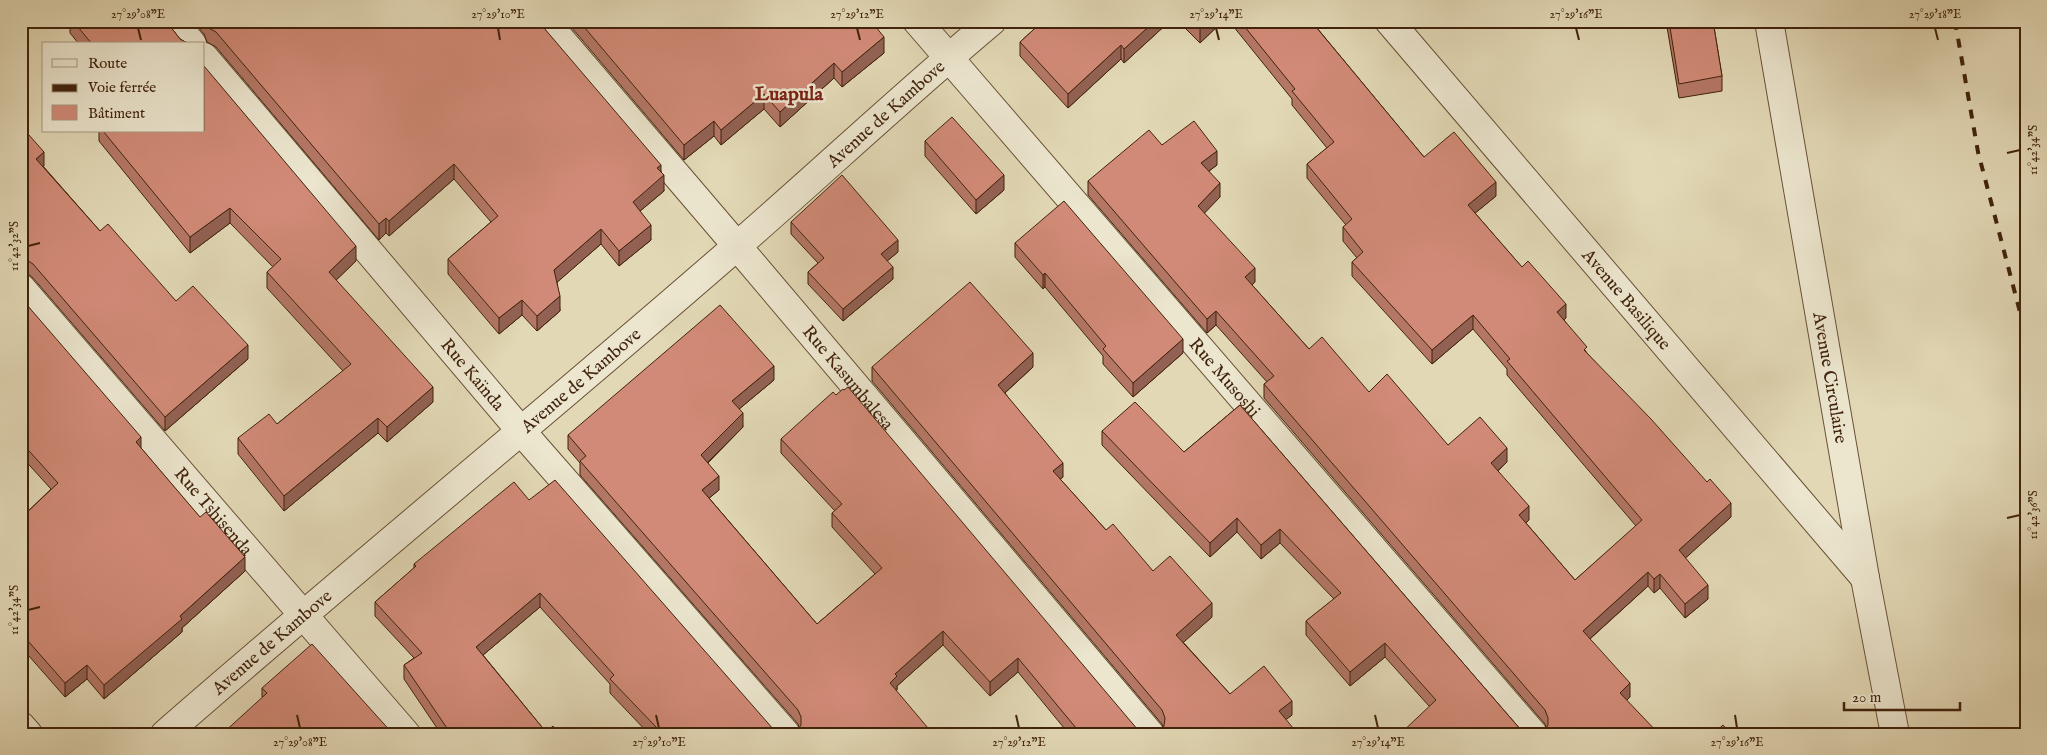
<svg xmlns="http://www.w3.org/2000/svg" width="2047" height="755" font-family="'IM FELL English',serif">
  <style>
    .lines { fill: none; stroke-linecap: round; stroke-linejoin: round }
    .minor-casing { stroke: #695036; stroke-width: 30 }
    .minor { stroke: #ece6cf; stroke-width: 28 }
    .rail { stroke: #41230c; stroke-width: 4; stroke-dasharray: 9 9; stroke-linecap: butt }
    .wall { fill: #b47766; stroke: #41230c }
    .shaded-wall { fill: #926153; stroke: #41230c }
    .building { fill: #d18a77; stroke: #41230c }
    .ticks { fill: none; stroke: #41230c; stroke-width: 2 }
    .labels { text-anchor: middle; stroke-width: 5; stroke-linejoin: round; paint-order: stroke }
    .street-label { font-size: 18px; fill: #41230c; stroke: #ece6cf }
    .quarter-label { font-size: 20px; font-weight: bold; fill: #7a1f14; stroke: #ece6cf }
    .neatline { fill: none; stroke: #41230c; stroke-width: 2 }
    .ticks-label { font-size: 12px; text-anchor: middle; fill: #41230c }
  </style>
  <rect width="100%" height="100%" fill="#e2d8b5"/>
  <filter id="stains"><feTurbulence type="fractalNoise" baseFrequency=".004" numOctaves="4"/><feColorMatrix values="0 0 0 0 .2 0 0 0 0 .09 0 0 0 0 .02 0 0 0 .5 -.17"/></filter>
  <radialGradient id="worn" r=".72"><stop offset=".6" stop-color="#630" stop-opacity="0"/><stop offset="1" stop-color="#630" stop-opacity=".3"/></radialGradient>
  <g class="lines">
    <defs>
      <g id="minor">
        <path d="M173 21 192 44"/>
        <path id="s1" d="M545 21 737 246 1150 734"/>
        <path id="s2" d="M917 21 1533 734"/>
        <path id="s3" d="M1389 21 1865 578"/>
        <path id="s4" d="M1769 21 1865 578 1895 734"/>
        <path id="s5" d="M204 57 521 431 786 734"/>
        <path id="s6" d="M21 288 406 734"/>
        <path d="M21 726 28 734"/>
        <path id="s7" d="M165 734C354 569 548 411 737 246 822 172 905 94 992 21"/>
      </g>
    </defs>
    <use href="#minor" class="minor-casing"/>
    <use href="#minor" class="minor"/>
    <path class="rail" d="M1955 21 1978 152 2026 335"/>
  </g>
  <path class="wall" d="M70 21H166L180 39 189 44H79L70 33Z
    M193 21H538L661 171 664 191 640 211 651 240 619 266 601 244 557 282 560 311 537 331 522 315 499 334 448 274V259L491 222 454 179 389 236 386 233 379 240 216 47 207 42 204 34Z
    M566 21H871L884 53 842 87 834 78 780 127 764 109 721 145 714 136 684 160Z
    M1043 21H1170L1124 63 1121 59 1068 108 1020 56V42Z
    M1178 21H1223L1200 43Z
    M1229 21H1325L1317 28 1424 157 1496 196 1475 213 1566 318 1564 320 1587 353 1731 517 1685 558 1708 599 1685 618 1660 588 1654 593 1648 586 1590 639 1630 697 1627 700 1544 731 1546 727 1545 724 1264 398V384L1267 382 1216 325 1207 333 1088 195V181L1162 145 1217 165 1209 171 1220 197 1204 213 1255 282 1252 285 1309 349 1369 392 1448 445 1507 462 1498 471 1529 520 1526 523 1575 580 1636 526 1507 375V369L1473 329 1432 364 1352 276V262L1357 258 1343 241V227L1346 225 1307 178V164L1327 148 1292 105V99Z
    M1666 21H1713L1722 76V91L1679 98Z
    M21 126 44 166H43L100 231 176 301 248 359 165 431 33 278 27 273H21Z
    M99 131H204L356 261 336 280 433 402 387 442 378 433 284 511 238 454V438L277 424 343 371 267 288V272L273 267 230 223 190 253 99 141Z
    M925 141 1004 190 976 214 925 156Z
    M791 222 898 252 887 261 893 279 843 321 808 284V272L818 263 791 234Z
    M1015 243 1183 353 1133 397 1103 364V356L1045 287 1043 289 1015 257Z
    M21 298 141 448 245 571 182 628V632L104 699 87 679 65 697 21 647V518L51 489 21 456Z
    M872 367H1033L1005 393 1063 477 1060 479 1106 530 1153 571 1212 617 1183 642 1230 694 1292 715 1286 719 1160 732 1163 727 1162 724 872 381Z
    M774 380 739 409 743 427 708 463 719 490 709 498 817 624 875 574 832 527V513L835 511 781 453V439L1143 734H1069L1018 672 990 696 943 645 897 686V690L796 732 799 727 798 724 580 475V463L568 449V435Z
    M1240 405 1521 730 1429 706 1385 657 1350 686 1306 635V621L1334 599 1280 543 1261 559 1237 532 1210 557 1102 445V431L1184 452Z
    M529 500 774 730 780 734H649L610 693V684L540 607 483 655 546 732 560 734H441L404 679V665L414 658 375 616V602L414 568V564Z
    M262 688 393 734 262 697Z"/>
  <path class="shaded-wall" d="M1155 21H1170L1124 63V49Z
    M1208 21H1223L1200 43V29Z
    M1310 21H1325L1310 34Z
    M884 37V53L842 87V72Z
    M1121 45V59L1068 108V94Z
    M834 63V78L780 127V112Z
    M764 94V109L721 145V130Z
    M714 121V136L684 160V145Z
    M1217 151V165L1201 177V163Z
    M44 152V166L36 172V159Z
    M454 164V179L389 236V221Z
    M661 165V178L664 175V191L633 217V202L657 168Z
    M1004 175V190L976 214V200Z
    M1496 182V196L1468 219V205Z
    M1220 183V197L1198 220V206Z
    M230 208V223L190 253V237Z
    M386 218V233L379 240V224Z
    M651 225V240L619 266V251Z
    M601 229V244L554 285V270Z
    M898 240V252L881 266V254Z
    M356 246V261L329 287V272Z
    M893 267V279L843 321V309Z
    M1255 268V282L1245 291V277Z
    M1045 273V287L1043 289V275Z
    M560 296V311L537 331V316Z
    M522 300V315L499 334V318Z
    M1566 304V318L1557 326V312Z
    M1216 311V325L1207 333V319Z
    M1473 315V329L1432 364V350Z
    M1183 339V353L1133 397V383Z
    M248 345V359L165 431V417Z
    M1033 353V367L998 399V385Z
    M774 366V380L732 415V401Z
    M433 387V402L387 442V427Z
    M743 413V427L701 469V455Z
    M378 418V433L284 511V496Z
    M141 437V451L136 442Z
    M1507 448V462L1491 477V463Z
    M1063 463V477L1053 485V471Z
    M719 476V490L702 504V490Z
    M1731 503V517L1679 564V550Z
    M1529 506V520L1519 529V515Z
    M1237 518V532L1210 557V543Z
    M1280 529V543L1261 559V545Z
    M245 557V571L182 628V632L104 699V685Z
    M1648 572V586L1583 645V631Z
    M1660 574V588L1654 593V579Z
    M1708 585V599L1685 618V604Z
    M540 593V607L476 661V647Z
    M1212 603V617L1176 649V635Z
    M943 631V645L897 686V690L890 697V683L895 674Z
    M1385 643V657L1350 686V672Z
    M1018 658V672L990 696V682Z
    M87 665V679L65 697V683Z
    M1630 683V697L1620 707V693Z
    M1292 701V715L1279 725V711Z"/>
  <path class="building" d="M73 21H166L180 39 189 44H92Z
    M205 21H538L661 165 657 168 664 175 633 202 651 225 619 251 601 229 554 270 560 296 537 316 522 300 499 318 448 259 498 216 454 164 389 221 386 218 379 224 216 32 207 27Z
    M579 21H871L884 37 842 72 834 63 780 112 764 94 721 130 714 121 684 145Z
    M1043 21H1155L1124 49 1121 45 1068 94 1020 42Z
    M1192 21H1208L1200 29Z
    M1240 21H1311L1424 157 1454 132 1496 182 1468 205 1522 267 1528 261 1566 304 1557 312 1587 347 1584 350 1651 419 1707 482 1710 479 1731 503 1679 550 1708 585 1685 604 1660 574 1654 579 1648 572 1583 631 1630 683 1620 693 1659 734H1539L1544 731 1548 725V718L1545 710 1264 384 1274 376 1216 311 1207 319 1088 181 1149 130 1162 145 1194 121 1217 151 1201 163 1220 183 1198 206 1255 268 1245 277 1309 349 1322 337 1369 392 1387 374 1448 445 1480 417 1507 448 1491 463 1529 506 1519 515 1575 580 1642 520 1507 361 1510 359 1473 315 1432 350 1352 262 1363 252 1343 227 1352 219 1307 164 1334 142 1292 91 1295 89Z
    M1669 21H1713L1722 76 1679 84Z
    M204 66 356 246 329 272 433 387 387 427 378 418 284 496 238 438 269 414 277 424 351 364 267 272 281 259 230 208 190 237 103 131H204Z
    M952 117 1004 175 976 200 925 141Z
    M21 126 44 152 36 159 100 231 108 224 176 301 193 286 248 345 165 417 33 264 27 260 21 259Z
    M842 175 898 240 881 254 893 267 843 309 808 272 824 258 791 222Z
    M1064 201 1183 339 1133 383 1103 349 1106 346 1045 273 1043 275 1015 243Z
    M970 282 1033 353 998 385 1063 463 1053 471 1106 530 1113 524 1153 571 1170 556 1212 603 1176 635 1230 694 1264 666 1292 701 1279 711 1298 734H1156L1160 732 1164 726 1165 718 1162 710 872 367Z
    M21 298 141 437 136 442 200 517 206 512 245 557 180 616 182 619 104 685 87 665 65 683 21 633V518L58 483 21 442Z
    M720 305 774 366 732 401 743 413 701 455 719 476 702 490 817 624 882 568 832 513 842 504 781 439 833 392 836 395 843 389 844 390 848 387 1138 730 1143 734H1081L1018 658 990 682 943 631 895 674 897 676 890 683 933 734H792L796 732 801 725V717L798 710 580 461 586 456 568 435Z
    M1135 402 1184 452 1240 405 1521 730 1526 734H1400L1436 700 1385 643 1350 672 1306 621 1341 593 1280 529 1261 545 1237 518 1210 543 1102 431Z
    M555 480 774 730 780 734H650L657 728 610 679 614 675 540 593 476 647 546 732 553 726 560 734H451L404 665 422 653 375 602 416 566 414 564 514 482 529 500Z
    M312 644 393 734H222L267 693 262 688Z
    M1723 725 1731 734H1713Z"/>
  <path class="ticks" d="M138 28 141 40M498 28 500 40M857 28 860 40M1216 28 1219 40M1576 28 1579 40M1935 28 1938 40M2007 153 2020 150M28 246 40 243M2007 518 2020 515M28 610 40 607M297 715 300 728M656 715 659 728M1016 715 1019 728M1375 715 1378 728M1735 715 1737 728"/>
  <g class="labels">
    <g class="street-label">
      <text dy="6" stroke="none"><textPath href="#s7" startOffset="951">Avenue de Kambove</textPath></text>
      <text dy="6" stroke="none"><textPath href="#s3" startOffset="366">Avenue Basilique</textPath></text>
      <text dy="6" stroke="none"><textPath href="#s5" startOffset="416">Rue Kaïnda</textPath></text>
      <text dy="6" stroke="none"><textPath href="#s1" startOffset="468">Rue Kasumbalesa</textPath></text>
      <text dy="6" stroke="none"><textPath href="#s2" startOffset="471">Rue Musoshi</textPath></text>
      <text dy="6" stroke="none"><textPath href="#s4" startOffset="362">Avenue Circulaire</textPath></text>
      <text dy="6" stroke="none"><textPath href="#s7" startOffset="546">Avenue de Kambove</textPath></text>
      <text dy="6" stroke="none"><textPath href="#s6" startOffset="295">Rue Tshisenda</textPath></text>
      <text dy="6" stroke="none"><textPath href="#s7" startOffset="141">Avenue de Kambove</textPath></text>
    </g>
    <g class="quarter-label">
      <text x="789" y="100">Luapula</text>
    </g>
  </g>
  <rect width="2047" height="755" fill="none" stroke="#e2d8b5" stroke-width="55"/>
  <rect x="42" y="42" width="162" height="90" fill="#ece6cf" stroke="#a89881"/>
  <rect x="52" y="59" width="25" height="8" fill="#ece6cf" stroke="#a89881"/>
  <text x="88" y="68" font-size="15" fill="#41230c">Route</text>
  <rect x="52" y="84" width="25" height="8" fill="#41230c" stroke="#a89881"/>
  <text x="88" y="92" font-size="15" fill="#41230c">Voie ferrée</text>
  <rect x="52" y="105" width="25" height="15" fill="#d18a77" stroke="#a89881"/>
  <text x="88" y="118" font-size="15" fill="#41230c">Bâtiment</text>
  <path d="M1844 702v8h116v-8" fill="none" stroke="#41230c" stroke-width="2.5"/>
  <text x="1852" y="702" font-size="15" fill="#41230c" stroke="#ece6cf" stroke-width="4" paint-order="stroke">20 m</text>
  <rect x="28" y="28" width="1992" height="700" class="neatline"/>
  <g class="ticks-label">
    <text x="138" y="18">27°29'08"E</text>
    <text x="498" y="18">27°29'10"E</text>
    <text x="857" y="18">27°29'12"E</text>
    <text x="1216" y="18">27°29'14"E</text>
    <text x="1576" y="18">27°29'16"E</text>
    <text x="1935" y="18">27°29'18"E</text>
    <text transform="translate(2033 150) rotate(-90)" y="4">11°42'34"S</text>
    <text transform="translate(14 246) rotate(-90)" y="4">11°42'32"S</text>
    <text transform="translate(2033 515) rotate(-90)" y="4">11°42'36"S</text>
    <text transform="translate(14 610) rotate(-90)" y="4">11°42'34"S</text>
    <text x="300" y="746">27°29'08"E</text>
    <text x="659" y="746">27°29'10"E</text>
    <text x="1019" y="746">27°29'12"E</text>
    <text x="1378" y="746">27°29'14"E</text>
    <text x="1737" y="746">27°29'16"E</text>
  </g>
  <rect width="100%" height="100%" filter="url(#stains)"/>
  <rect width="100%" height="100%" fill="url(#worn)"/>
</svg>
